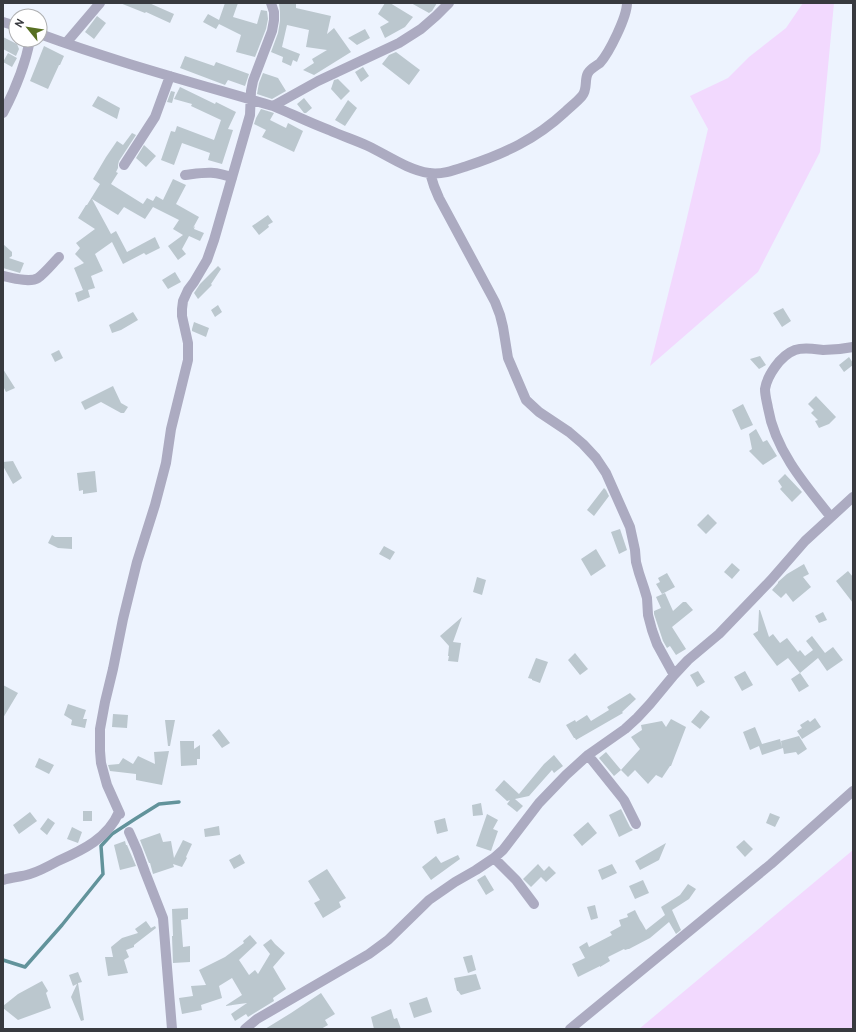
<svg xmlns="http://www.w3.org/2000/svg" width="856" height="1032" font-family="Overpass,sans-serif">
  <style>
    .green { fill: #f2d9fe }
    .lines { fill: none; stroke-linecap: round; stroke-linejoin: round }
    .stream { stroke: #62939b; stroke-width: 3.5 }
    .building { fill: #bbc7ce }
    .minor { stroke: #acabc1; stroke-width: 10 }
  </style>
  <rect width="100%" height="100%" fill="#edf3fe"/>
  <path class="green" d="M803 3H834L820 152 758 272 650 366 680 247 708 129 690 96 728 78 749 57 786 28Z
    M853 850V1029H639Z"/>
  <g class="lines">
    <path class="stream" d="M3 960 25 967 62 925 103 874 101 846 112 834 135 819 159 804 179 802"/>
  </g>
  <path class="building" d="M120 3H149L174 14 170 23 146 12 145 13Z
    M225 3H238L233 17 257 24 261 10 267 11 268 19 266 29 255 57 236 52 241 35 219 24 216 29 203 22 208 14 219 20Z
    M279 3H296V8L331 16 327 34 334 28 351 52 314 75 303 70 314 63 312 59 327 50 306 47 309 30 287 25 282 47 300 54 297 62 293 60 291 66 282 62 283 57 271 52 278 33 280 21V12Z
    M385 3H390L413 17 405 27 385 38 380 27 389 22 378 14Z
    M411 3H437L432 11 429 13Z
    M97 16 106 23 94 39 85 32Z
    M365 29 370 38 357 45 348 38Z
    M3 37 17 44 19 49 16 56 3 49Z
    M44 46 64 56 60 65H59L48 89 30 81Z
    M396 52 420 70 409 85 382 64 389 55Z
    M8 53 17 58 12 67 3 62Z
    M185 56 214 66 216 62 249 74 245 86 228 80 225 85 180 68Z
    M363 67 369 76 361 82 355 72Z
    M263 73 278 78 286 91 272 99 257 94 259 83Z
    M338 79 350 91 341 100 331 89 334 80Z
    M180 87 215 104 216 102 236 112 228 129 233 130 222 164 208 160 210 153 182 143 174 165 161 160 171 131 175 132 177 126 214 140 221 120 191 106 192 104 174 99Z
    M171 91 175 92 172 103 167 102Z
    M98 96 120 108 117 119 92 106Z
    M304 98 312 108 306 113H304L297 104Z
    M348 100 357 108 345 126 335 120Z
    M261 109 274 113 270 120 286 128 288 123 303 131 294 152 262 137 266 130 254 124 256 118Z
    M132 133 136 135 119 161 118 165V168L116 172 118 173 111 184 143 204 147 198 153 201 156 196 163 200 173 179 186 185 176 204 199 217 193 228 195 226 194 229 204 233 200 241 189 236 182 249 186 254 178 260 168 246 183 235 173 229 179 220 153 207 145 219 124 207 118 215 92 199 111 234 116 231 127 252 155 237 160 248 146 255 144 253 123 264 112 242 95 254 103 271 91 276 95 288 88 290 90 297 78 302 75 293 83 290 74 268 84 263 75 254 80 248 76 243 95 229 78 218 86 205H87L100 184 93 179 106 157 117 141 123 145Z
    M144 145 156 156 146 167 136 158Z
    M268 215 273 222 268 225 269 227 259 235 252 226Z
    M3 244 12 252V256L9 258 24 263 20 273 3 268Z
    M218 266 221 269 211 284 212 285 198 299 194 293 200 284Z
    M175 272 181 282 168 289 162 280Z
    M218 305 222 312 215 317 211 310Z
    M783 308 791 321 782 327 773 313Z
    M133 312 138 320 121 330 112 333 109 325Z
    M194 322 209 328 206 337 192 331V329Z
    M59 350 63 358 55 362 51 354Z
    M760 356 766 365 759 369 750 359Z
    M849 357 853 363V365L844 372 839 365Z
    M3 369 15 388 6 392 3 386Z
    M113 386 121 403 128 407 124 413H121L101 402 85 410 81 402Z
    M816 396 836 417 829 424 819 428 815 421 818 420 811 413 814 410 808 404Z
    M743 404 753 425 741 430 732 410Z
    M756 429 763 442 767 440 777 456 763 465 749 451 752 449 749 434Z
    M13 461 22 478 13 484 3 466V462Z
    M95 471 97 492 83 494V490L79 491 77 473Z
    M785 474 802 492 792 502 780 489 782 487 778 481Z
    M604 488 606 490 609 496 594 516 587 510Z
    M708 514 717 523 706 534 697 525Z
    M620 529 627 550 619 554 611 532Z
    M52 535 55 537H72V549L58 548 48 543Z
    M384 546 395 552 390 560 379 554Z
    M596 549 606 566 591 576 581 559Z
    M732 563 740 570 732 579 724 572Z
    M804 564 809 574 803 577 811 587 793 602 786 593 781 598 772 590 778 583V582L787 574Z
    M848 571 853 577V603L836 581Z
    M667 573 675 587 662 594 656 584 660 582 658 578Z
    M477 577 486 580 482 595 473 592Z
    M665 593 673 611 683 602H686L693 610 672 627 686 649 676 655 670 646 667 648 663 641 654 614V611L661 608 656 597Z
    M759 610H760L769 637 773 634 780 643 787 638 798 652 800 650 805 656 813 650 806 641 812 636 825 653 833 647 843 660 827 671 818 658 800 673 788 658 777 666 753 634 758 631Z
    M823 612 827 620 819 623 815 616Z
    M462 617 453 642 461 643 458 662 448 661 449 656H448L449 646 440 636Z
    M575 653 588 669 580 675 568 660Z
    M536 658 548 662 540 683 532 680V679L528 678Z
    M698 671 705 682 697 687 690 675Z
    M745 671 753 685 742 691 734 677Z
    M800 673 809 686 799 692 791 679Z
    M3 685 18 693 3 718Z
    M630 693 636 699 622 712 623 713 576 740 575 738H574L566 725 575 720 576 722 587 715 591 721 609 710 607 707Z
    M68 704 86 710 83 719H87L85 728 71 725 72 720 64 715Z
    M701 710 710 717 700 729 691 722Z
    M113 714 128 715 127 728 112 727Z
    M815 718 821 727 802 739 797 731 802 728 800 725 808 720 810 722Z
    M671 719 686 727 671 766H670L662 778 656 775 648 784 635 770 628 777 621 770 640 749 631 737 642 730 641 725 662 721 666 727Z
    M165 720H175L170 746H168Z
    M755 727 762 744 780 739 782 747 781 741 799 736 807 749 798 755 796 752 784 754 783 748 762 755 759 746 750 750 743 732Z
    M219 729 230 743 222 748 212 735Z
    M180 741H194V749L200 745V759H197V765L181 766Z
    M169 751 162 785 136 780V774L110 771 108 765 119 764 123 758 133 764 138 756 155 764 154 752Z
    M606 752 621 770 614 776 599 758Z
    M554 755 563 766 554 773 552 770 529 796 515 799 523 806 517 812 507 804 510 800 507 801 495 790 504 780 519 794 544 764Z
    M39 758 54 765 49 774 35 767Z
    M481 803 483 815 473 816 472 805Z
    M621 809 630 827 633 830 619 837 609 815Z
    M83 811H92V821H83Z
    M30 812 37 821 19 834 13 825Z
    M770 813 780 817 775 827 766 823Z
    M487 814 498 820 493 829 498 831 491 851 476 846Z
    M48 818 55 823 47 835 40 829Z
    M445 818 448 831 437 834 434 821Z
    M588 822 597 833 582 846 573 835Z
    M219 826 220 835 205 837 204 829Z
    M72 827 82 832 78 843 67 839Z
    M160 833 163 842 171 841 174 858 183 840 192 844 186 857 187 858 182 867 173 864 174 867 153 874 150 863H149L140 840Z
    M744 840 753 849 745 857 736 847Z
    M125 841 126 845H127L136 866 120 870 114 845Z
    M666 843 659 860 640 870 635 861Z
    M240 854 245 863 234 869 229 860Z
    M458 855 460 859 431 880 422 867 436 856 441 863Z
    M538 864 544 871 549 866 556 873 546 882 541 877 531 887 523 879Z
    M612 864 617 873 602 880 598 870Z
    M327 869 346 898 339 902 341 907 323 918 314 903 320 900 308 881Z
    M485 875 494 890 486 895 477 880Z
    M643 880 649 893 635 899 629 886Z
    M688 884 696 889 689 899 672 910 681 930 676 934 669 922 650 938 629 949H628L625 950 624 949 608 957 610 961 600 967V966L578 977 572 964 585 958 579 947 587 942 589 947 612 935 610 932 621 926 619 920 628 917 627 914 635 910 640 920 642 923 646 930 665 915 661 907 680 895Z
    M595 905 598 918 591 920 587 907Z
    M188 908V919L181 920 183 947 190 946V962L173 963 172 936H173L172 909Z
    M146 921 151 928 155 926 156 928 134 945V947L126 950 129 957 124 960 128 973 108 976 105 957H113L111 947 122 938 138 933 135 929Z
    M250 935 257 943 239 960 249 975 255 970 258 974 270 954 263 945 271 939 275 944 285 953 273 967 286 989 273 998 274 1001 248 1017 246 1014 235 1021 231 1014 247 1003 225 1006 242 995 232 978 219 986 222 998 201 1005 202 1010 182 1014 179 998 193 996 191 986 206 985 199 970 225 957 244 943 243 941Z
    M472 955 476 970 468 973 463 957Z
    M78 972 82 982 78 983 84 1020 81 1021 71 997 77 984 73 986 69 975Z
    M476 974 481 989 461 995 458 991H457L454 978Z
    M42 981 48 991 46 993 51 1008 18 1020 3 1008V1006L18 994Z
    M321 993 335 1014 325 1020 328 1025 321 1029H265L291 1013Z
    M427 997 432 1012 414 1018 409 1003Z
    M391 1009 394 1019 397 1018 401 1029H374L371 1017Z"/>
  <g class="lines">
    <path class="minor" d="M3 22 16 26
      M40 34C116 62 195 83 273 106L318 81 399 43 421 29 436 16 449 3
      M66 43 100 3
      M273 106C292 114 310 123 329 130 342 136 355 140 368 146 387 155 408 170 429 173 442 175 455 170 467 166 504 154 536 139 565 112 570 107 577 102 582 96 588 89 584 80 588 73 591 68 596 66 600 63 609 53 627 17 627 3
      M3 113C15 90 25 66 30 40
      M124 165 155 117 170 76
      M430 173 434 186 439 198 495 302 500 315 503 327 508 358 526 400 539 412 569 432 583 444 596 458 606 473 630 527 635 550 636 562 639 573 644 588 647 598 648 615 652 630 657 644 674 675
      M185 175C202 173 215 170 232 178
      M3 276C12 278 30 283 38 278 45 273 53 263 59 257
      M831 517C805 485 775 450 768 408 767 402 765 396 765 389 766 382 770 374 775 367 780 360 787 353 795 350 804 347 814 349 823 350 833 350 843 349 853 347
      M588 755 624 800 636 824
      M120 814 107 785 101 763 100 751V729L105 702 113 669 123 619 137 562 155 505 166 463 171 429 188 360V343L182 316V309L183 301 188 290 194 282 207 260 214 240 250 115 251 91 253 81 272 31 274 20V12L271 3
      M129 832 137 850 145 872 163 918 172 1029
      M494 858 516 880 534 904
      M3 880C12 877 21 877 30 874 40 871 49 866 58 861 83 850 108 838 119 812
      M245 1029 257 1019 369 954 388 940 429 900 455 882 476 870 494 858 503 850 539 803 566 775 588 755 625 729 637 718 650 704 674 675 688 660 719 634 771 580 805 541 853 497
      M570 1029 771 864 853 791"/>
  </g>
  <rect width="856" height="1032" fill="none" stroke="#383a3f" stroke-width="8"/>
  <g transform="translate(28 28) rotate(300)"><circle r="19" fill="#ffffff" stroke="#afb0b2"/>
  <path d="M0-3L7 15L0 10L-7 15Z" fill="#587022"/>
  <text y="-6" font-size="11" font-weight="bold" text-anchor="middle" fill="#383a3f">N</text>
  </g>
</svg>
